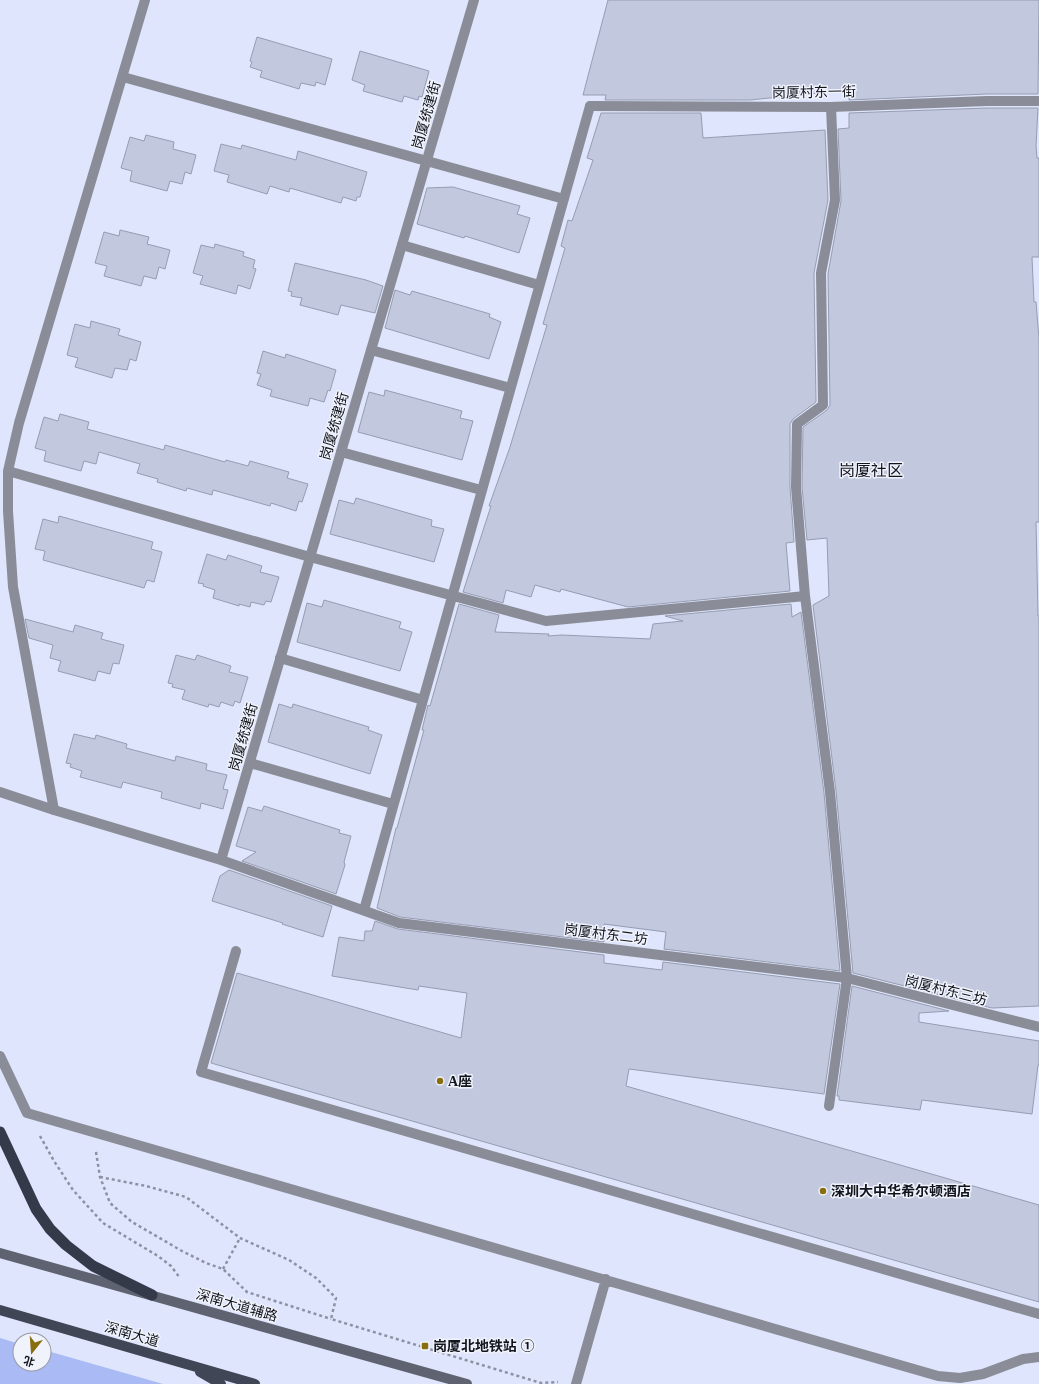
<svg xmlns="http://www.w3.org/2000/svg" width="1039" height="1384" font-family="'Times New Roman','Noto Sans SC',serif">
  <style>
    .green { fill: #a9baf4 }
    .building { fill: #c2c9df; stroke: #969db2 }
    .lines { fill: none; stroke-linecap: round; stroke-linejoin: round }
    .path { stroke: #8d92a3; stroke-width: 2.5; stroke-dasharray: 3 3; stroke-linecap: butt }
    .service { stroke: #8a8d97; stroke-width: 10 }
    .minor { stroke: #8a8d97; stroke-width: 10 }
    .secondary { stroke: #5f6371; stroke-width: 10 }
    .primary { stroke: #414656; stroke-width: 10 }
    .trunk { stroke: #353a4a; stroke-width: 11 }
    .poi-dot { fill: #886e0f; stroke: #f0f3fc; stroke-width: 1.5 }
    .labels { text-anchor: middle; stroke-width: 3; stroke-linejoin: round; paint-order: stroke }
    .street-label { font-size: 14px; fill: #13151d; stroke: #f0f3fc }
    .poi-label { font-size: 14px; font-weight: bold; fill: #13151d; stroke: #f0f3fc; text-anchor: start }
    .quarter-label { font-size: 16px; fill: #13151d; stroke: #f0f3fc }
  </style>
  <rect width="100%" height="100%" fill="#dee5fc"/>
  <path class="green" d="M0 1338 20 1344V1364H44V1350L163 1384H0Z"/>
  <path class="building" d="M608 0H1039L1038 94H987L849 100V90L750 100H605L606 95H583Z
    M257 37 332 59 325 85 316 82 315 86 301 83 299 89 260 77 262 71 250 67 252 62 250 61Z
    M360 51 429 71 422 97 419 96 418 100 404 96 402 102 363 91 365 85 352 80Z
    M987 108H1038L1036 146 1037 158H1039V257H1032L1034 302H1036L1039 339V522H1036L1038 616H1039V1006L992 1008 853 973 836 791 813 605 829 596 827 538 807 540 802 487 803 427 827 410 830 405 828 274 841 201 838 129 849 128V113Z
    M601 113H701L703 138 825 130 828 200 814 273 816 402 793 419 790 424V487L794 542 786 543 790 591 628 607 561 589 560 592 535 585 531 597 506 590 503 603 463 592 491 506H489L510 447 547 325 543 324 565 248 561 246 568 220 572 221 593 160 587 158Z
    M146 135 174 142 173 149 196 155 191 174 185 172 182 184 170 181 167 191 130 181 132 171 121 168 130 137 144 141Z
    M221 144 241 149 242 145 296 160 298 151 367 172 360 197H357L356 201 343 197 341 203 290 188 289 192 270 186 267 194 227 182 229 175 214 171Z
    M453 187 520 206 517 214 530 218 519 253 465 236 464 238 417 224 427 188Z
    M120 230 149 237 147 244 170 250 165 269 159 267 156 279 144 276 141 286 104 276 107 266 95 263 104 232 119 236Z
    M215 244 244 252 243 256 255 260 253 268 256 269 250 289 238 285 236 294 200 284 203 276 193 273 201 245 214 248Z
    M295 263 366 280 383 286 375 313 341 305 338 315 300 305 302 298 291 296 292 292 288 291Z
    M395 290 410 295 412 291 490 314 489 317 501 322 489 359 385 328Z
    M91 321 120 329 118 335 141 342 136 361 130 359 127 370 115 368 112 378 75 367 78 358 67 355 75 324 90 328Z
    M263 351 285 358 286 354 336 370 330 391 328 390 324 402 310 398 308 406 270 396 272 390 257 385 261 374 257 373Z
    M385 390 462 411 460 418 473 421 462 460 358 432 369 392 384 396Z
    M60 414 89 422 87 429 164 450 165 445 225 462 226 460 248 466 250 461 289 472 287 478 308 484 302 502 299 501 296 511 271 503 270 506 213 490 212 495 187 488 186 491 157 482 158 479 137 473 140 464 99 452 96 464 84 461 81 471 44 461 46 451 35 448 44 417 58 421Z
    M356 498 432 520 431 526 444 529 434 562 330 534 339 500 354 504Z
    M59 516 153 542 151 549 162 552 154 582 147 580 144 588 43 560 45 551 35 549 43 519 58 523Z
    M207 554 226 560 228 555 262 566 260 572 279 577 271 602 266 601 264 605 251 602 250 607 239 604V606L213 598 215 590 203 586 204 584 198 583Z
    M324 600 401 622 399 628 412 632 400 671 297 642 307 603 322 607Z
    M459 604 499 615 495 632 549 634 548 636 562 635 650 639 653 624 683 621 665 616 791 604 792 617 801 612 824 793 840 971 664 949 666 932 604 924V942L400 917 377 908 396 828H397L424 730H422L428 705 430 706Z
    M25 619 73 632 75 625 103 633 101 639 124 645 119 664 113 663 110 674 98 671 95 681 58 671 61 661 50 658 53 645 29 638Z
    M176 655 195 660 197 655 231 666 229 672 248 677 240 703 235 701 233 706 221 702 219 707 209 704 208 707 182 699 185 690 172 687 173 684 168 683Z
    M279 704 292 708 293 704 369 727 368 730 382 735 370 774 268 742Z
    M74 734 95 739 96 735 127 744 126 748 175 761 176 756 207 764 206 770 227 775 223 789 228 790 223 809 201 803 200 809 161 798 162 792 123 782 121 788 80 777 82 771 70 767 71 764 66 763Z
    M264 806 340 830 339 833 351 836 344 862 345 865 336 894 242 861 256 852 236 846 248 807 262 811Z
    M229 870 332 906 323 937 282 924 283 923 212 901 220 876Z
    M375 921 398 929 604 955V963L662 970 663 962 840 984 824 1094 629 1069 626 1086 1039 1205V1302L211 1063 237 973 461 1038 467 993 419 986 418 990 332 976 339 937 364 941 365 931H372Z
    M852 986 949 1011 919 1013V1022L1039 1041V1065H1038L1032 1114 922 1100 920 1110 839 1100V1096H837Z"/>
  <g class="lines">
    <path class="path" d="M40 1136 54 1161 73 1190 103 1223 158 1256 171 1266 180 1278
      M96 1152 100 1177 110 1203 132 1222 182 1251 206 1263 223 1269 247 1292 331 1319
      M100 1177 146 1186 186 1197 240 1238 289 1260 316 1278 336 1298 331 1319 541 1383 558 1382
      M223 1269 240 1238"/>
    <path class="service" d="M123 77 564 199
      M402 245 539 285
      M371 350 510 388
      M341 452 481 490
      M8 471 310 557 546 621 805 596
      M280 658 423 700
      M250 763 393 804
      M0 792 54 810 13 587 8 511V471L19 423 145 0
      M364 910 590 106
      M236 951 201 1072 1039 1314
      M0 1056 27 1113 938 1376 960 1378 983 1374 1023 1359 1039 1357
      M829 1106 847 978 830 792 805 596 796 487 797 424 823 405 821 273 835 200 831 107
      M576 1384 606 1279"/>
    <path class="minor" d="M590 106 831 107 987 101H1039
      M54 810 221 860 399 923 847 978 1039 1027
      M221 860 474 0"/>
    <path class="secondary" d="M0 1253 467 1384"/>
    <path class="primary" d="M0 1310 255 1384
      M200 1372 221 1384"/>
    <path class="trunk" d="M0 1132 36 1209 50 1229 66 1245 93 1266 152 1295"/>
  </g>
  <g class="poi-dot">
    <circle cx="440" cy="1081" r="4"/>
    <circle cx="823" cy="1191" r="4"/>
    <rect x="421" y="1342" width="8" height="8" rx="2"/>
  </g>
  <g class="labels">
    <g class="street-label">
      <text transform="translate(814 92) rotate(-1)" y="5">岗厦村东一街</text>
      <text transform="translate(426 115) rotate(-74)" y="5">岗厦统建街</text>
      <text transform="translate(334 426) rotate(-74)" y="5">岗厦统建街</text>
      <text transform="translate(243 737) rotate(-74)" y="5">岗厦统建街</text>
      <text transform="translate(606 934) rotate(7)" y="5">岗厦村东二坊</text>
      <text transform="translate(946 990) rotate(14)" y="5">岗厦村东三坊</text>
      <text transform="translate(237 1305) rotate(16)" y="5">深南大道辅路</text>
      <text transform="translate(132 1334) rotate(16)" y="5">深南大道</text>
    </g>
    <g class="poi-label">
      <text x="448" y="1086">A座</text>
      <text x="831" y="1196">深圳大中华希尔顿酒店</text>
      <text x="433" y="1351">岗厦北地铁站 ①</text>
    </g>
    <g class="quarter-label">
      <text x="871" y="476">岗厦社区</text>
    </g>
  </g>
  <g transform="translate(32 1352) rotate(197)"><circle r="19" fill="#f0f3fc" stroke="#989aa3"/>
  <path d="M0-3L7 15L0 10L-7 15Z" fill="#886e0f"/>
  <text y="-6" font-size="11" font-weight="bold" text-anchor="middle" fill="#13151d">北</text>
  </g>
</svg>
